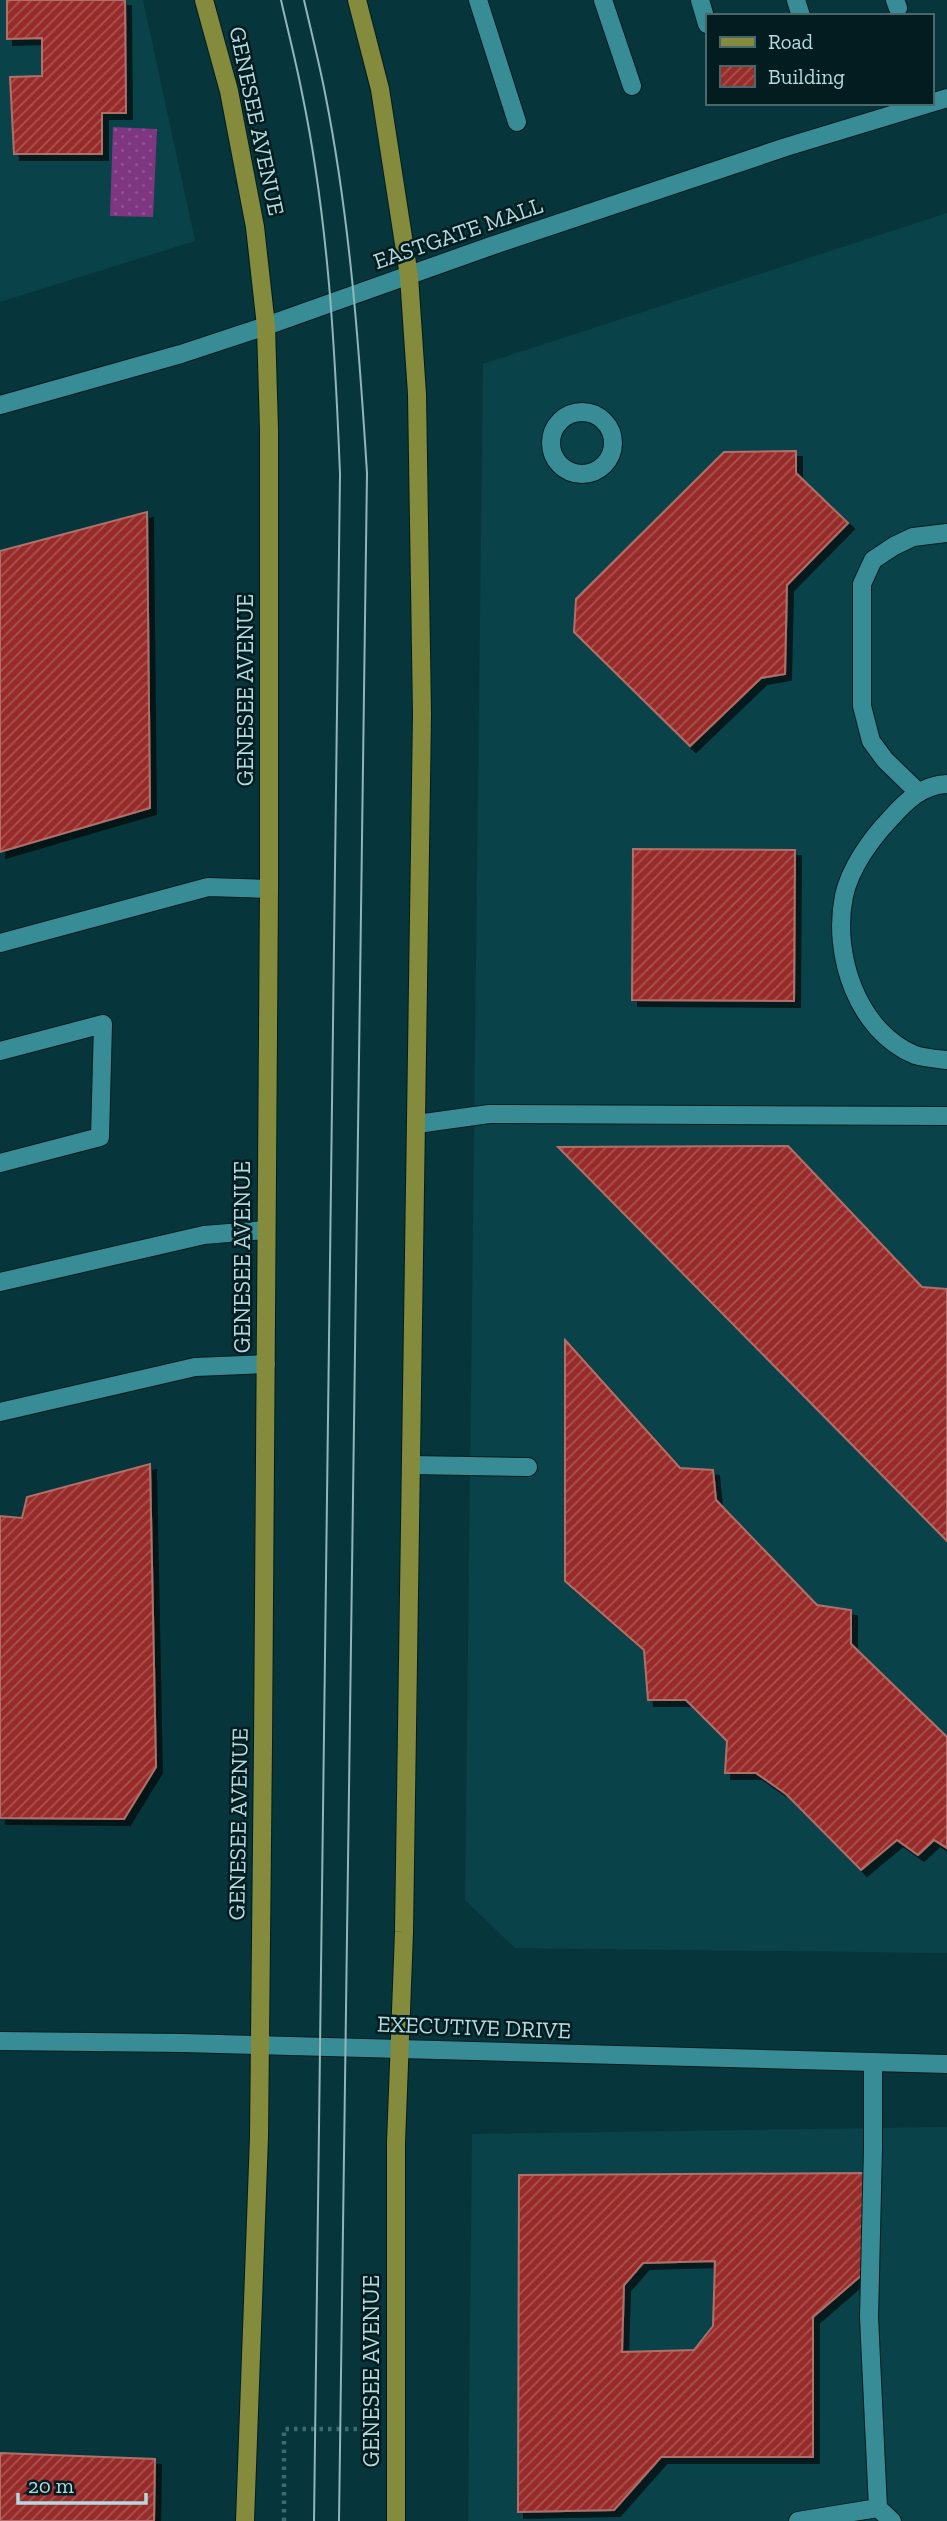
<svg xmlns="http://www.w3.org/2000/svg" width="947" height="2521" font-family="'Zilla Slab',serif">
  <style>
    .built { fill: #094248 }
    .grass { fill: url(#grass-dots) }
    .building { fill: url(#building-hatch); stroke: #af706a; stroke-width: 2; fill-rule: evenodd; filter: url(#shadow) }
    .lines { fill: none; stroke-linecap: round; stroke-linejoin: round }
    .service-casing { stroke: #021c1f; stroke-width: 20 }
    .tertiary-casing { stroke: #021c1f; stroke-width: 20 }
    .secondary-casing { stroke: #021c1f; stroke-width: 20 }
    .primary-casing { stroke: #021c1f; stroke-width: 20 }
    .path { stroke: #3d6a6f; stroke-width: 4.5; stroke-dasharray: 3.5 5; stroke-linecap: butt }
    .service { stroke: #388c96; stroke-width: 18 }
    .tertiary { stroke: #388c96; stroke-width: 18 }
    .secondary { stroke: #388c96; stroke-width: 18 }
    .primary { stroke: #848b3c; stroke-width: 18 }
    .tram { stroke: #8eb6bb; stroke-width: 2 }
    .labels { text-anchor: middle; stroke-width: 5; stroke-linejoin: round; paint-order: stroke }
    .street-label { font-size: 23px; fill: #b4dadf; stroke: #021c1f }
  </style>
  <defs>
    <pattern id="grass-dots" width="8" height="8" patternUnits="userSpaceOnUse" patternTransform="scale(1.75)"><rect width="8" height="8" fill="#7e3681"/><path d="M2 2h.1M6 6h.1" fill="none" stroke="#8e5292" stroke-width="1.8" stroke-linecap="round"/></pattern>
    <pattern id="building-hatch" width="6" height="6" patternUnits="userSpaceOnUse" patternTransform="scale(1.75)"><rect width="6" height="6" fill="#982c29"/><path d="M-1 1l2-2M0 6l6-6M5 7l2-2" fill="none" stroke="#a85452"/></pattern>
    <filter id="shadow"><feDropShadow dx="6" dy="6" stdDeviation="0" flood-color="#0009"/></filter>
  </defs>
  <rect width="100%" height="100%" fill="#06363b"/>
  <path class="built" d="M0 0H143L195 241 0 302Z
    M947 213V1953L515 1948 465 1900 483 364Z
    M947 2127V2521H468L472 2134Z"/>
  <path class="grass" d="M113 127 157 129 153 217 110 216Z"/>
  <path class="building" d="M7 0H125L126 113H102V154H14L10 77 42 76V38L7 39Z
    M796 451V473L848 523 787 585 785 674 761 678 690 746 574 632 576 599 724 452Z
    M147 512 150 808 0 852V551Z
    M633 849 795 850 794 1001 632 1000Z
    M788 1146 922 1287 947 1289V1541L558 1147Z
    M565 1340 680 1468 713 1470 716 1500 817 1605 851 1610V1644L947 1737V1848L934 1840 918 1855 897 1840 861 1870 786 1794 756 1773H725L727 1741 686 1700H648L644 1650 565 1581Z
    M150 1464 156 1767 124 1819 0 1818V1516L22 1518 27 1497Z
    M867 2173 864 2273 813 2317V2457H661L614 2510 518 2512 519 2175ZM715 2261 713 2326 694 2350 622 2352 624 2285 643 2263Z
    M0 2453 155 2459 154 2521H0Z"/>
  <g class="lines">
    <defs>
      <path id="service" d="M478 0 517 122
        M603 0 632 86
        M700 0 707 24
        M796 0 801 16
        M895 0 898 8
        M551 443a31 31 0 1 1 62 0a31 31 0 1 1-62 0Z
        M947 784C922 785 906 801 890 819 871 839 850 868 844 896 832 954 857 1031 915 1055 925 1058 937 1059 947 1060
        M919 793 885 760 871 741 862 706V584L873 560 894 546 913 537 947 533
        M0 943 208 887 269 889
        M0 1051 103 1024 100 1137 0 1163
        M417 1124 489 1114 947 1116
        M0 1282 204 1235 266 1230
        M0 1412 195 1367 266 1364
        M412 1465 528 1467
        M873 2062V2148L869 2317 878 2508 892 2521
        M798 2521 878 2508"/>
      <path id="tertiary" d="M0 2041 182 2043 947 2064"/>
      <path id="secondary" d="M0 405 181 354 266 326 491 246 786 147 947 98"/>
      <path id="primary" d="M204 0 229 91 255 227 266 326 269 430V889L263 1744 259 2137 245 2521
        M357 0 380 89 409 276 417 394 422 714 404 1932 396 2143V2521"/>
    </defs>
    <use href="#service" class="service-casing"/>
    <use href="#tertiary" class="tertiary-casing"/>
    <use href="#secondary" class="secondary-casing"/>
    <use href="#primary" class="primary-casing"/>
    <path class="path" d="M284 2521V2429H366"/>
    <use href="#service" class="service"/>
    <use href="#tertiary" class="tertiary"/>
    <use href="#secondary" class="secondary"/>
    <use href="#primary" class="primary"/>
    <path class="tram" d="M281 0C288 31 296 62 302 93 328 218 335 347 340 474L314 2521
      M304 0C311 31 319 62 325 93 350 219 359 346 367 473L339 2521"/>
  </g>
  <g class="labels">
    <g class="street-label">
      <text transform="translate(257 121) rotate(78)" y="8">GENESEE AVENUE</text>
      <text transform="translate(458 233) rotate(-19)" y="8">EASTGATE MALL</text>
      <text transform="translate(245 690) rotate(-90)" y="8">GENESEE AVENUE</text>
      <text transform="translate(242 1257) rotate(-90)" y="8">GENESEE AVENUE</text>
      <text transform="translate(238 1824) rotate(-89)" y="8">GENESEE AVENUE</text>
      <text transform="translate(474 2027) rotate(2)" y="8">EXECUTIVE DRIVE</text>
      <text transform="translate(371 2371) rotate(-90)" y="8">GENESEE AVENUE</text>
    </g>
  </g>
  <rect x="706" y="14" width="228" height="91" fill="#021c1f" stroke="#49686c" stroke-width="2"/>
  <rect x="720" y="37" width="35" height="10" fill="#848b3c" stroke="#49686c" stroke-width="2"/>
  <text x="768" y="49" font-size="21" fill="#b4dadf">Road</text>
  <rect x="720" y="66" width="35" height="21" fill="url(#building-hatch)" stroke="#49686c" stroke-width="2"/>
  <text x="768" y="84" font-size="21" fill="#b4dadf">Building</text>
  <path d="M18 2493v10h128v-10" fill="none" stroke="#b4dadf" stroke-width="3.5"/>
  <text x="28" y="2493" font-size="21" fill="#b4dadf" stroke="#021c1f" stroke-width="5" paint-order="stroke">20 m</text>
</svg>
